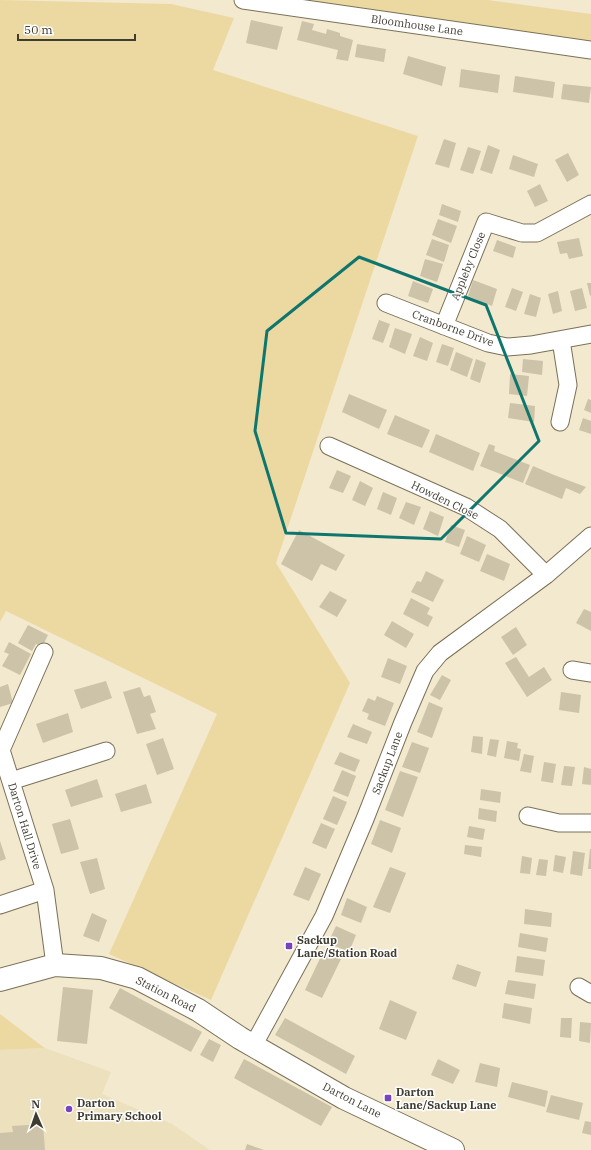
<svg xmlns="http://www.w3.org/2000/svg" width="591" height="1150" font-family="'IBM Plex Serif',serif">
  <style>
    .built { fill: #ece0bd }
    .green { fill: #ecd9a2 }
    .building { fill: #ccc3a8 }
    .lines { fill: none; stroke-linecap: round; stroke-linejoin: round }
    .minor-casing { stroke: #797057; stroke-width: 19 }
    .major-casing { stroke: #797057; stroke-width: 24 }
    .minor { stroke: #fff; stroke-width: 17 }
    .major { stroke: #fff; stroke-width: 22 }
    .marked { fill: none; stroke: #0f766e; stroke-width: 3; stroke-linejoin: round }
    .poi-dot { fill: #7944bb; stroke: #fff; stroke-width: 1.5 }
    .labels { text-anchor: middle; stroke-width: 3; stroke-linejoin: round; paint-order: stroke }
    .street-label { font-size: 11px; fill: #3f3c31; stroke: #fff }
    .poi-label { font-size: 11px; font-weight: bold; fill: #3f3c31; stroke: #fff; text-anchor: start }
  </style>
  <rect width="100%" height="100%" fill="#f3e9ce"/>
  <path class="built" d="M45 1048 111 1072 102 1094 172 1124 210 1150H0V1050Z"/>
  <path class="green" d="M0 0 171 4 234 18 213 70 418 136 276 563 350 683 211 1000 109 954 217 714 6 611 0 622Z
    M273 0H488L591 14V42Z
    M0 1014 42 1046 45 1048 0 1050Z"/>
  <path class="building" d="M251 20 283 27 277 50 246 43Z
    M302 21 314 24 312 30 326 34 327 29 340 33V36L353 40 348 61 336 59 338 50 297 40Z
    M357 44 386 49 384 62 355 57Z
    M408 56 446 67 442 86 403 74Z
    M461 69 500 75 498 93 459 87Z
    M515 76 555 82 553 98 513 92Z
    M563 84 591 87 589 103 561 99Z
    M444 139 456 143 449 168 435 164Z
    M488 145 500 150 492 174 480 170Z
    M468 147 481 151 473 174 460 170Z
    M568 153 579 175 567 182 555 160Z
    M513 155 538 164 534 177 509 169Z
    M540 184 548 201 535 207 527 191Z
    M442 204 461 211 458 222 439 215Z
    M438 219 457 226 451 243 432 235Z
    M579 238 583 256 569 259 567 253 560 254 557 242Z
    M432 239 449 245 444 262 426 255Z
    M497 240 516 247 513 258 493 251Z
    M425 259 443 264 437 282 420 276Z
    M473 280 497 289 492 306 468 296Z
    M413 281 433 289 428 303 408 296Z
    M587 283H591V295L590 296Z
    M512 288 523 292 516 311 505 307Z
    M582 288 587 308 575 311 570 291Z
    M558 291 562 311 553 314 548 294Z
    M530 294 541 298 536 317 524 314Z
    M379 320 390 324 383 343 372 339Z
    M395 328 412 334 405 354 389 347Z
    M420 337 433 343 427 361 413 356Z
    M442 344 454 348 448 366 436 362Z
    M456 352 473 359 467 377 450 370Z
    M476 359 486 363 480 383 470 379Z
    M523 359 543 361 542 375 522 372Z
    M510 374 529 376 527 396 509 394Z
    M349 394 387 410 379 429 342 412Z
    M588 399 591 400V413L584 410Z
    M510 403 535 406 534 422 508 418Z
    M395 415 430 430 422 448 387 434Z
    M583 418 591 421V434L579 430Z
    M436 434 480 453 473 471 429 452Z
    M489 444 495 446 494 451 530 465 523 483 480 466Z
    M533 466 554 475 586 487 580 494 566 488 562 499 525 484Z
    M337 470 351 476 343 493 329 488Z
    M360 481 373 488 365 506 352 500Z
    M383 492 397 498 391 515 377 509Z
    M406 502 421 507 414 525 399 518Z
    M430 511 444 517 438 536 423 529Z
    M451 525 465 530 459 547 445 542Z
    M299 530 345 555 336 571 321 564 312 581 281 564Z
    M467 536 486 545 479 562 460 554Z
    M487 554 510 564 504 581 480 571Z
    M426 571 444 580 433 602 411 592 417 581 421 582Z
    M330 591 347 600 337 617 319 607Z
    M411 598 430 608 427 614 433 617 428 627 403 614Z
    M584 609 591 612V631L576 623Z
    M392 621 414 634 406 648 384 635Z
    M28 625 48 635 42 647 36 644 32 651 18 643Z
    M516 627 527 645 513 655 501 637Z
    M9 642 31 654 20 675 2 666 9 654 4 652Z
    M516 657 529 677 544 667 552 680 527 697 505 663Z
    M388 658 407 666 400 684 381 677Z
    M442 675 451 680 440 700 430 695Z
    M106 681 112 698 81 709 74 690Z
    M8 684 13 703 0 707V687Z
    M140 687 144 697 150 695 156 712 150 714 156 729 137 734 123 692Z
    M561 692 581 695 579 713 559 710Z
    M377 696 394 703 385 726 367 719 369 714 362 711 368 698 375 701Z
    M429 702 443 708 432 738 417 732Z
    M68 713 73 732 43 743 36 724Z
    M353 724 372 732 367 744 347 737Z
    M473 736 483 737 482 754 471 752Z
    M163 738 174 769 157 775 146 744Z
    M490 739 499 740 496 757 487 755Z
    M507 741 518 743 517 748 521 749 519 761 504 758Z
    M412 742 429 748 420 773 402 767Z
    M340 752 360 760 355 772 334 764Z
    M524 754 534 756 531 773 520 771Z
    M544 762 556 764 553 783 541 781Z
    M564 766 575 767 572 786 561 785Z
    M584 767 591 769V785L582 784Z
    M342 770 356 776 348 797 333 791Z
    M400 771 418 777 403 817 385 810Z
    M97 779 103 797 71 807 65 790Z
    M146 784 152 803 121 812 115 794Z
    M481 789 501 792 500 803 480 800Z
    M333 796 347 802 337 825 323 819Z
    M479 808 497 811 496 822 478 819Z
    M70 819 79 849 61 854 52 824Z
    M380 820 401 828 392 853 371 844Z
    M321 823 335 829 326 849 312 843Z
    M469 826 485 829 483 840 467 837Z
    M0 841 6 859 0 861Z
    M465 845 482 847 481 857 464 854Z
    M590 849H591V869H588Z
    M573 851 585 853 582 876 570 874Z
    M555 855 566 857 563 873 553 871Z
    M522 856 532 858 530 874 520 873Z
    M97 858 105 889 90 894 80 862Z
    M539 859 548 860 546 876 536 875Z
    M305 867 321 874 309 901 293 895Z
    M390 867 406 873 390 913 373 907Z
    M347 898 367 907 361 923 341 915Z
    M525 909 552 913 551 927 524 924Z
    M92 913 107 920 99 942 83 936Z
    M336 926 356 935 349 952 328 943Z
    M520 933 548 938 546 952 518 947Z
    M324 950 341 959 322 998 305 990Z
    M517 956 545 960 543 976 515 972Z
    M457 964 481 972 476 987 452 979Z
    M508 980 536 984 534 999 505 994Z
    M63 987 93 990 87 1044 57 1041Z
    M120 988 202 1032 191 1052 109 1008Z
    M390 1000 417 1012 406 1040 379 1029Z
    M504 1003 532 1008 530 1024 502 1018Z
    M285 1018 355 1056 346 1074 275 1035Z
    M561 1018H572L571 1038 560 1037Z
    M580 1022 591 1023 590 1043 579 1041Z
    M209 1039 221 1045 213 1062 200 1055Z
    M244 1059 332 1107 321 1126 234 1078Z
    M438 1059 460 1070 453 1084 431 1075Z
    M480 1063 500 1068 497 1087 475 1082Z
    M512 1082 548 1091 545 1107 508 1097Z
    M551 1095 583 1103 579 1120 546 1112Z
    M585 1121 591 1122V1135L582 1133Z
    M43 1124 45 1150H0V1133L13 1132 12 1126Z
    M247 1144 264 1150H245Z"/>
  <g class="lines">
    <defs>
      <path id="minor" d="M243 0 591 50
        M386 303 488 343 507 347 531 345 591 334
        M444 326 486 222 522 233H537L591 204
        M560 422 568 385 561 340
        M329 446 466 507 500 529 546 575
        M44 652 1 750 45 890 55 965
        M572 670 591 673
        M11 781 106 751
        M528 816 559 823H591
        M0 905 45 890
        M579 987 591 994
        M253 1046 324 916 365 819 403 722 425 671 440 653 546 575 591 536"/>
      <path id="major" d="M0 980 55 965 101 968 137 978 198 1010 240 1038 344 1098 453 1150"/>
    </defs>
    <use href="#minor" class="minor-casing"/>
    <use href="#major" class="major-casing"/>
    <use href="#minor" class="minor"/>
    <use href="#major" class="major"/>
  </g>
  <path class="marked" d="M359 257 486 305 539 441 441 539 286 533 255 431 267 331Z"/>
  <g class="poi-dot">
    <rect x="285" y="942" width="8" height="8" rx="2"/>
    <rect x="384" y="1094" width="8" height="8" rx="2"/>
    <circle cx="69" cy="1109" r="4"/>
  </g>
  <g class="labels">
    <g class="street-label">
      <text transform="translate(417 25) rotate(8)" y="4">Bloomhouse Lane</text>
      <text transform="translate(468 266) rotate(-68)" y="4">Appleby Close</text>
      <text transform="translate(453 328) rotate(20)" y="4">Cranborne Drive</text>
      <text transform="translate(445 500) rotate(26)" y="4">Howden Close</text>
      <text transform="translate(387 763) rotate(-69)" y="4">Sackup Lane</text>
      <text transform="translate(25 826) rotate(73)" y="4">Darton Hall Drive</text>
      <text transform="translate(166 994) rotate(27)" y="4">Station Road</text>
      <text transform="translate(352 1100) rotate(27)" y="4">Darton Lane</text>
    </g>
    <g class="poi-label">
      <text x="297" y="944">Sackup<tspan x="297" dy="13">Lane/Station Road</tspan></text>
      <text x="396" y="1096">Darton<tspan x="396" dy="13">Lane/Sackup Lane</tspan></text>
      <text x="77" y="1107">Darton<tspan x="77" dy="13">Primary School</tspan></text>
    </g>
  </g>
  <g transform="translate(36 1114) rotate(358)" stroke="#ffffff" stroke-width="3" paint-order="stroke">
  <path d="M0-3L7 15L0 10L-7 15Z" fill="#3f3c31"/>
  <text y="-6" font-size="11" font-weight="bold" text-anchor="middle" fill="#3f3c31">N</text>
  </g>
  <path d="M18 34v6h117v-6" fill="none" stroke="#3f3c31" stroke-width="2"/>
  <text x="24" y="34" font-size="12" fill="#3f3c31" stroke="#ffffff" stroke-width="3" paint-order="stroke">50 m</text>
</svg>
